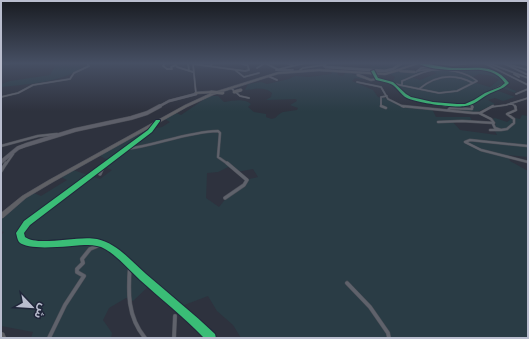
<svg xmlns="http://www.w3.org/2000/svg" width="529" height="339" font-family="Cabin,'Noto Sans Arabic',sans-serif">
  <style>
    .green { fill: #2a3c45; fill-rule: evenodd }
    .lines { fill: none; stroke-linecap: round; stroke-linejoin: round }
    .minor-far3-casing { stroke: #4c4f58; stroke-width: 2 }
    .minor-far2-casing { stroke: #4c4f58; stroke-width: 3 }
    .minor-far1-casing { stroke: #4c4f58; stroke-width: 4 }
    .minor-casing { stroke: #4c4f58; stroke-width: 4.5 }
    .tertiary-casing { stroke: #4c4f58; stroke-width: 3 }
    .secondary-far1-casing { stroke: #4c4f58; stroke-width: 3 }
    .secondary-casing { stroke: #4c4f58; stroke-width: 4.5 }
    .motorway-casing { stroke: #4b4e59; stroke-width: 1 }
    .minor-far3 { stroke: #5f626b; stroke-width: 1.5 }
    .minor-far2 { stroke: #5f626b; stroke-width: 2 }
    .minor-far1 { stroke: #5f626b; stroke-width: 3 }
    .minor { stroke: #5f626b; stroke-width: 3.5 }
    .tertiary { stroke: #5f626b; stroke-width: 2.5 }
    .secondary-far1 { stroke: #5d5f69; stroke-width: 2.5 }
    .secondary { stroke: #5d5f69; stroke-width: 3.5 }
    .motorway { fill: #5f6065; fill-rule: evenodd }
    .minor-bridge-casing { stroke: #4c4f58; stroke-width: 2; stroke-linecap: butt }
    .motorway-bridge-casing { stroke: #4b4e59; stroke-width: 3.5; stroke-linecap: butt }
    .minor-bridge { stroke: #5f626b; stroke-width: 1.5 }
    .motorway-bridge { stroke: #5f6065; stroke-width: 3 }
    .cycleway-casing { stroke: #20263a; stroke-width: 2 }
    .cycleway { fill: #3abd76; fill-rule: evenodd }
  </style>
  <rect width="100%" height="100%" fill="#2e323e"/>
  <path class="green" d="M57 63H80V69C58 83 27 84 1 87V84L10 81 50 75Z
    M370 63H415C399 69 387 72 369 71L371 69Z
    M438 67C464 69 486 63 508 81L509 84 506 87 516 91 515 93 500 87 496 90 515 97 503 101 495 98 488 100 495 104 475 113 449 110 448 106 403 97 399 90 391 84 395 77 390 74 407 69 411 70V72L429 69 411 77 420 80 437 73 431 71 437 69ZM479 74 493 76 499 80 490 87 476 83V79L473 77Z
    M331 72H337L338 75 343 76 346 72 362 73 361 75 349 73 364 78 362 79 355 78 352 81 373 90 378 97 389 99 405 107 432 109 436 117H470L472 121H452L460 130 497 135 492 126 496 124 492 119 495 118 507 122 510 120V117L520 119 522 115 528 116V157L508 155 510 161 528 171V338H241L233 325 217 311 208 296 179 307 152 283 133 301 126 298 109 308 103 320 112 333 111 338H31L33 332 1 326V235L4 232 1 231V218L31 192 41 196 67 180 61 177 73 170 100 179 112 170 102 166 108 160 98 155 140 131 162 127 170 122 163 118 174 112 181 115 209 96H218L224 102C233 101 244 98 251 104L248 107 254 112 266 114V117C277 122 275 115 283 112 288 111 292 111 297 110L298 108 290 105 297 101 296 99 266 100 271 97 272 93C264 86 255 89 245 90L248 84 261 82 267 84 289 79 295 76 309 77 332 74ZM228 167 237 172 253 169 258 177 245 180 243 185 232 191 219 207 206 198 207 173 218 172Z"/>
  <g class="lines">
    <defs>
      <path id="minor-far3" d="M1 63 9 64
        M165 63 163 66 167 69H172L171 67 176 65 177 67 193 72
        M188 63 189 71
        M210 63 212 64 210 66
        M239 63 246 65
        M265 63 277 69
        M285 63 292 65
        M437 63 452 65 473 63
        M484 63 528 85
        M488 63 528 78
        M503 63 528 75
        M520 63 528 65
        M193 64 245 71 249 70 247 63
        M193 64 196 94
        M510 65 528 70
        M257 68 265 63
        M235 70 244 77 259 73
        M293 70H276L305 63
        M300 70 303 68 324 65
        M417 71 430 69
        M416 72 421 68 430 67
        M514 74 519 77
        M268 76 277 80
        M377 79 392 83 406 96 414 100 447 106 463 105 471 103 485 94 507 83C493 64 473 70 453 69 441 68 430 66 419 63
        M357 82 381 87 388 99 404 107
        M395 84 439 93 457 91 477 81C466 72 446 68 432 70 421 72 412 77 402 81V85
        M231 88 240 96 249 98
        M419 89C436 75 454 73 473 83
        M516 94 528 89
        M1 97 18 93 33 85 70 79 74 73 89 66 87 63
        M511 103 516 107
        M469 104 473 107
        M384 107 381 106V97L387 96
        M491 107 506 105 528 98"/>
      <path id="minor-far2" d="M381 106 386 108
        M402 106 473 113H480L493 106
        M448 110 450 108 472 109V106
        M438 122 462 121 494 123 491 119 479 113
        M490 130H501L495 128 493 124
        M501 130 507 129 514 123V119L507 114 516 110 515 106
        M1 146 38 136 57 134
        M528 146 470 140 465 142 481 150 528 162
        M127 149C158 145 186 132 218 131L220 133 218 157 228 164
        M6 164 13 154
        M105 164 147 133 157 122"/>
      <path id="minor-far1" d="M1 171 6 163
        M100 174 103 167
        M225 198 244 185 247 180 227 163
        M22 240 20 233 27 223 107 163"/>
      <path id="minor" d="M21 239 26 242 34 244 88 241 95 242 109 247 178 307 211 338
        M130 265C128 292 127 316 145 338
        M347 283 370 307 388 333 389 338
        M49 338 65 305 84 276 77 272V269L83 263 82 259 90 249 102 244
        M174 338 175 316"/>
      <path id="tertiary" d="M326 67 385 71 393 69 402 63"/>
      <path id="secondary-far1" d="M326 63 324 66 326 67
        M158 107 169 101 196 94"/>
      <path id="secondary" d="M1 162 18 148 26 145 75 130 131 118 147 113 160 106"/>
      <path id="motorway" d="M417 63H421L400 70 415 71V73H414L400 72 399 71 385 75 319 71 278 74 213 95 187 107 53 182 26 198 3 218H1V213L22 196 49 180 185 105 211 93 278 72 319 69 385 73Z
        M357 74H359L371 79 378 78 380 79 371 81 357 76Z
        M211 91H212V93L196 94 194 93 196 92Z
        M1 332 4 333 6 338H1Z"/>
    </defs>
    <use href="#minor-far3" class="minor-far3-casing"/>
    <use href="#minor-far2" class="minor-far2-casing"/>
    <use href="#minor-far1" class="minor-far1-casing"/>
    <use href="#minor" class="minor-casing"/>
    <use href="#tertiary" class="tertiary-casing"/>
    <use href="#secondary-far1" class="secondary-far1-casing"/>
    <use href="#secondary" class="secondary-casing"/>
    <use href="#motorway" class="motorway-casing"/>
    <use href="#minor-far3" class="minor-far3"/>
    <use href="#minor-far2" class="minor-far2"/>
    <use href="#minor-far1" class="minor-far1"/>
    <use href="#minor" class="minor"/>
    <use href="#tertiary" class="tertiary"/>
    <use href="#secondary-far1" class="secondary-far1"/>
    <use href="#secondary" class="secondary"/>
    <use href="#motorway" class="motorway"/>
    <defs>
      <path id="minor-bridge" d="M375 72 379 79"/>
      <path id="motorway-bridge" d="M211 92 223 93
        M234 92 241 90"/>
    </defs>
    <use href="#minor-bridge" class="minor-bridge-casing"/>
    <use href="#motorway-bridge" class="motorway-bridge-casing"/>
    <use href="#minor-bridge" class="minor-bridge"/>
    <use href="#motorway-bridge" class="motorway-bridge"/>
    <defs>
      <path id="cycleway" d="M417 63C429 63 440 67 452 68 474 69 493 62 509 83 502 90 496 90 487 95 480 99 474 105 465 106 455 108 417 103 407 98 401 95 397 87 391 84 387 82 380 81 376 80L371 71 374 70 378 78 393 82 406 94 411 97 433 102 457 104H465L474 100 485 93 500 87 505 83C492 65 473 71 454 70 442 70 427 68 417 63Z
        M156 120H160V121L152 132 30 225 24 233 25 237C39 247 78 235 97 239 118 244 131 261 146 274 169 294 193 313 215 334L216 338H204C184 317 161 299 140 280 129 270 119 257 105 249 100 246 94 245 88 245 73 245 29 252 19 242 17 239 17 236 16 233L24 221 148 130Z"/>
    </defs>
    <use href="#cycleway" class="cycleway-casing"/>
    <use href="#cycleway" class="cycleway"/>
  </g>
  <linearGradient id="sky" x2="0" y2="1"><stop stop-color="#191c22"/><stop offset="0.57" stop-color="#464f63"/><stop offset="1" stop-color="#464f63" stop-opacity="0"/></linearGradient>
  <rect width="529" height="111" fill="url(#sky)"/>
  <rect width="529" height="339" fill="none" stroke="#b9bdce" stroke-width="4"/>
  <g transform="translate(32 307) rotate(115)" stroke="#20263a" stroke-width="3" paint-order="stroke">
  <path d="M0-3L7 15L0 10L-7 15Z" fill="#b9bdce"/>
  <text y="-6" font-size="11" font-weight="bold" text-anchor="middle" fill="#b9bdce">ش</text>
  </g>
</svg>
